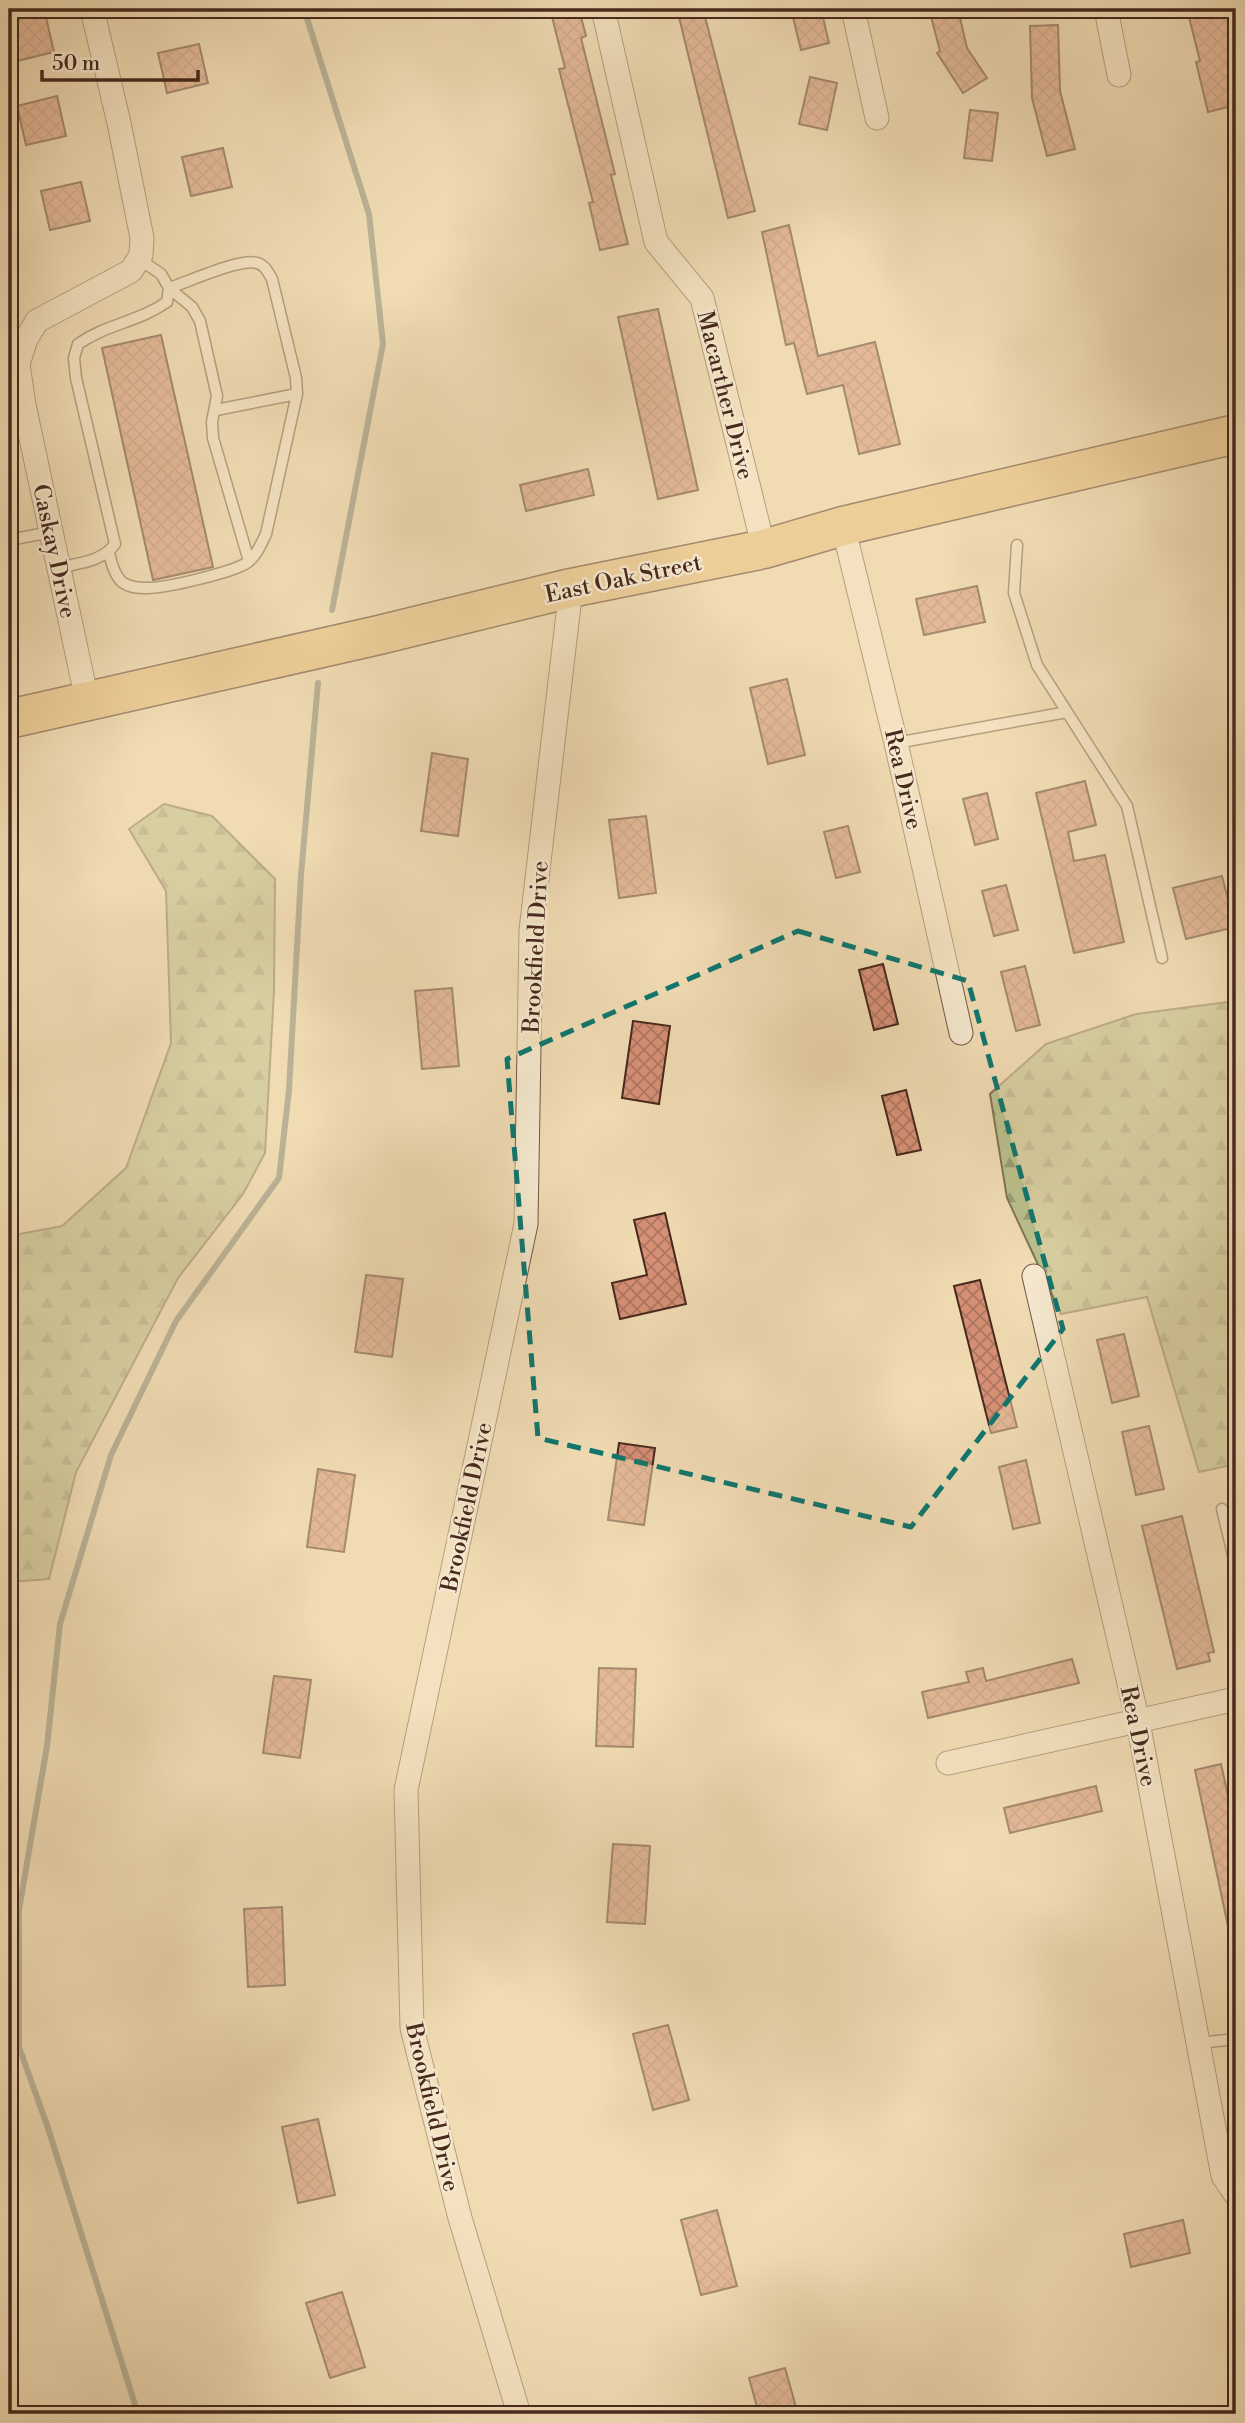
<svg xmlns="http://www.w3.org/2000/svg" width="1245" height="2423" font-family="'Libre Bodoni',serif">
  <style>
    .forest { fill: url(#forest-firs); stroke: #807454; stroke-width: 2 }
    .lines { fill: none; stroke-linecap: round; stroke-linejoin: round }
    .stream { stroke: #798076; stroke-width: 6 }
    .building { fill: url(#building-cross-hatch); stroke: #47291d; stroke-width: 2 }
    .service-casing { stroke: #715642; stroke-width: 13 }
    .minor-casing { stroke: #715642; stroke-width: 25 }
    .trunk-casing { stroke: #47291d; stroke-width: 41 }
    .service { stroke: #f5e8ce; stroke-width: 10 }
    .minor { stroke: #f5e8ce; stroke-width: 23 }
    .trunk { stroke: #e8be7a; stroke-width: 38 }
    .marked { fill: none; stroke: #0f766e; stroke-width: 5; stroke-dasharray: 14 9; stroke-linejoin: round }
    .labels { text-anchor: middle; stroke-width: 5; stroke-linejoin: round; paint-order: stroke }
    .street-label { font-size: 23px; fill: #47291d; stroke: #f5e8ce }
  </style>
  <defs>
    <pattern id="forest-firs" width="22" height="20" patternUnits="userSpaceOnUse" patternTransform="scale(1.75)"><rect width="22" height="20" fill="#bac08c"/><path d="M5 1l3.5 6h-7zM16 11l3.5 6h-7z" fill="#999c72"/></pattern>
    <pattern id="building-cross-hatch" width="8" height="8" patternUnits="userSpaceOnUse" patternTransform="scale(1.75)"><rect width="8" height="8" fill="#d69076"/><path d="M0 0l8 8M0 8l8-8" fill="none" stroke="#af7660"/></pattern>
  </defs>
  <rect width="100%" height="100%" fill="#f0dbb3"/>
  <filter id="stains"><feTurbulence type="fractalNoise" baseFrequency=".00286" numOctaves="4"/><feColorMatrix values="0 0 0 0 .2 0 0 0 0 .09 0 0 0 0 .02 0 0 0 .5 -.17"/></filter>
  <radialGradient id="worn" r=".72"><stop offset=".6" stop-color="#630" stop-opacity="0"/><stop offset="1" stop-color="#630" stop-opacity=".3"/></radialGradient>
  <path class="forest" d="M164 804 212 816 275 879 274 991 265 1153 243 1194 178 1278 76 1472 49 1579 9 1582V1236L62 1226 126 1168 171 1043 166 891 129 829Z
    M1236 1001V1464L1199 1472 1147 1297 1061 1314 1007 1198 990 1094 1046 1044 1136 1014Z"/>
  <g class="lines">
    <path class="stream" d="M304 9 369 214 383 344 332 610
      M138 2414 48 2128 19 2047V1910L47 1746 60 1624 111 1455 176 1321 279 1178 289 1090 301 875 318 683"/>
  </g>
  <path class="building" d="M550 9H579L586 36 581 38 615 174 611 175 628 244 600 250 589 203 593 202 559 69 565 68Z
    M677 9H703L755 211 728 218Z
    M791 9H821L829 43 801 50Z
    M929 9H958L967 48 987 78 963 93 937 53 940 51Z
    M1187 9H1226L1234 40 1230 41 1236 67V105L1208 112 1196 62 1200 61Z
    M45 13 54 52 13 62 9 41V21Z
    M1058 25 1060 91 1075 149 1047 156 1032 98 1030 26Z
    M199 44 208 83 167 93 158 53Z
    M810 77 837 83 827 130 799 124Z
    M57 96 66 136 26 145 17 106Z
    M970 110 998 113 992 161 964 158Z
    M223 148 232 187 191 196 182 157Z
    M81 182 90 221 50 230 41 191Z
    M789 225 818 356 875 342 900 444 859 454 843 385 807 394 794 343 786 345 762 232Z
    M658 309 698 490 658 499 618 317Z
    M161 335 213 567 153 580 102 348Z
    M588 469 594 495 526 511 520 485Z
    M977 586 985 622 924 635 916 599Z
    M787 679 805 755 768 764 750 688Z
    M432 753 468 759 458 836 421 831Z
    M1085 781 1096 825 1068 832 1074 861 1105 855 1124 942 1074 953 1036 793Z
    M987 793 998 839 975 845 963 799Z
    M646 816 656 893 619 898 609 820Z
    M848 826 860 872 836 878 824 832Z
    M1222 876 1235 927 1186 939 1173 888Z
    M1006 885 1018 930 994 936 982 891Z
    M883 964 898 1024 874 1030 859 970Z
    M1025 966 1040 1025 1016 1031 1001 972Z
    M452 988 459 1066 422 1069 415 991Z
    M633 1021 670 1026 659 1104 622 1098Z
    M906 1090 921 1150 897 1155 882 1096Z
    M665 1213 686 1304 620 1319 612 1283 647 1275 634 1220Z
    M366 1275 403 1279 392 1357 355 1352Z
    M980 1280 1017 1427 991 1433 954 1286Z
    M1124 1334 1139 1396 1112 1403 1097 1340Z
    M1149 1426 1164 1489 1136 1495 1122 1432Z
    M619 1443 655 1448 644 1525 608 1520Z
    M1026 1460 1040 1523 1013 1529 999 1467Z
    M318 1469 355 1475 344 1552 307 1547Z
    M1182 1516 1214 1652 1208 1653 1210 1661 1177 1669 1142 1526Z
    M1072 1659 1079 1683 928 1718 922 1692 969 1682 966 1672 983 1668 986 1681Z
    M599 1668 636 1669 633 1747 596 1746Z
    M274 1676 311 1680 300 1758 263 1753Z
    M1221 1764 1228 1796 1236 1794V1930L1229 1931 1195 1770Z
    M1096 1786 1102 1811 1010 1833 1004 1808Z
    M613 1844 650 1846 645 1924 607 1922Z
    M282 1907 285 1985 248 1987 244 1909Z
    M668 2025 689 2100 653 2110 633 2034Z
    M318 2119 335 2195 298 2203 282 2127Z
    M717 2210 737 2286 701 2295 681 2220Z
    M1183 2220 1190 2253 1131 2267 1124 2234Z
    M342 2292 365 2367 330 2378 306 2303Z
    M785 2368 798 2414H759L749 2378Z"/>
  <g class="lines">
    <defs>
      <path id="service" d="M169 288 192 307 200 321 217 396 212 422 213 438 249 561
        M216 410 297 394
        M9 540 51 532
        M1017 545 1014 593 1037 665 1127 806 1162 958
        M109 553C111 562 115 576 122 582 130 588 140 588 148 588 166 588 235 572 248 562 257 555 261 544 266 534L297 394 296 378 272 279C268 272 265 265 257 263 240 258 188 282 169 288
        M59 568C78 563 102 562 115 544L76 378 74 358 78 344C107 324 138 322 167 302L169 288 161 274 139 259
        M9 607 11 615 9 621
        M896 743 1067 712
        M1222 1509 1236 1567
        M1198 2043 1236 2039"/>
      <path id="minor" d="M603 9 656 242 702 298 764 549
        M853 9 877 118
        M1106 9 1119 75
        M843 526 896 743 961 1033
        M87 700 24 405 18 364 26 339 37 321 131 271 141 255 142 238 119 123 92 9
        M1034 1276 1138 1722 1223 2176 1236 2195
        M948 1763 1236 1699
        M519 2414 460 2218 412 2028 406 1790 526 1224 531 930 571 588"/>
      <path id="trunk" d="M9 719 379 635 571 588 764 549 843 526 1236 434"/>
    </defs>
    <use href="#service" class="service-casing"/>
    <use href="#minor" class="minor-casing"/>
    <use href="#trunk" class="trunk-casing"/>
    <use href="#service" class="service"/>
    <use href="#minor" class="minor"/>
    <use href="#trunk" class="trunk"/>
  </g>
  <path d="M0 0H1245V2423H0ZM798 931 968 981 1063 1329 911 1527 538 1438 507 1059Z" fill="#f0dbb3" fill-opacity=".55" fill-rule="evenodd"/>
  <path class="marked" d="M798 931 968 981 1063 1329 911 1527 538 1438 507 1059Z"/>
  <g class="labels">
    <g class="street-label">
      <text transform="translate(726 395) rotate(76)" y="8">Macarther Drive</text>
      <text transform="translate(55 551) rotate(78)" y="8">Caskay Drive</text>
      <text transform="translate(623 578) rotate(-12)" y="8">East Oak Street</text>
      <text transform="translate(904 779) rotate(77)" y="8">Rea Drive</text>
      <text transform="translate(535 947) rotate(-87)" y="8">Brookfield Drive</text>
      <text transform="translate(466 1507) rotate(-78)" y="8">Brookfield Drive</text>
      <text transform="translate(1139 1736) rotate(78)" y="8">Rea Drive</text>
      <text transform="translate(433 2107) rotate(77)" y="8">Brookfield Drive</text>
    </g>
  </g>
  <rect width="1245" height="2423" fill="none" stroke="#f0dbb3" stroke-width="35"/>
  <rect x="10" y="10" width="1224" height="2402" fill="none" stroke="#47291d" stroke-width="3.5"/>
  <rect x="18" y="18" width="1210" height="2388" fill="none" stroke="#47291d" stroke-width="2"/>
  <path d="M42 70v10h156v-10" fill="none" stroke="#47291d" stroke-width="3.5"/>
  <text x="52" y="70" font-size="21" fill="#47291d" stroke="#f5e8ce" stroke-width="5" paint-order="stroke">50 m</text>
  <rect width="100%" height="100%" filter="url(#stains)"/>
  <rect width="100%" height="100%" fill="url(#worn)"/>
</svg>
